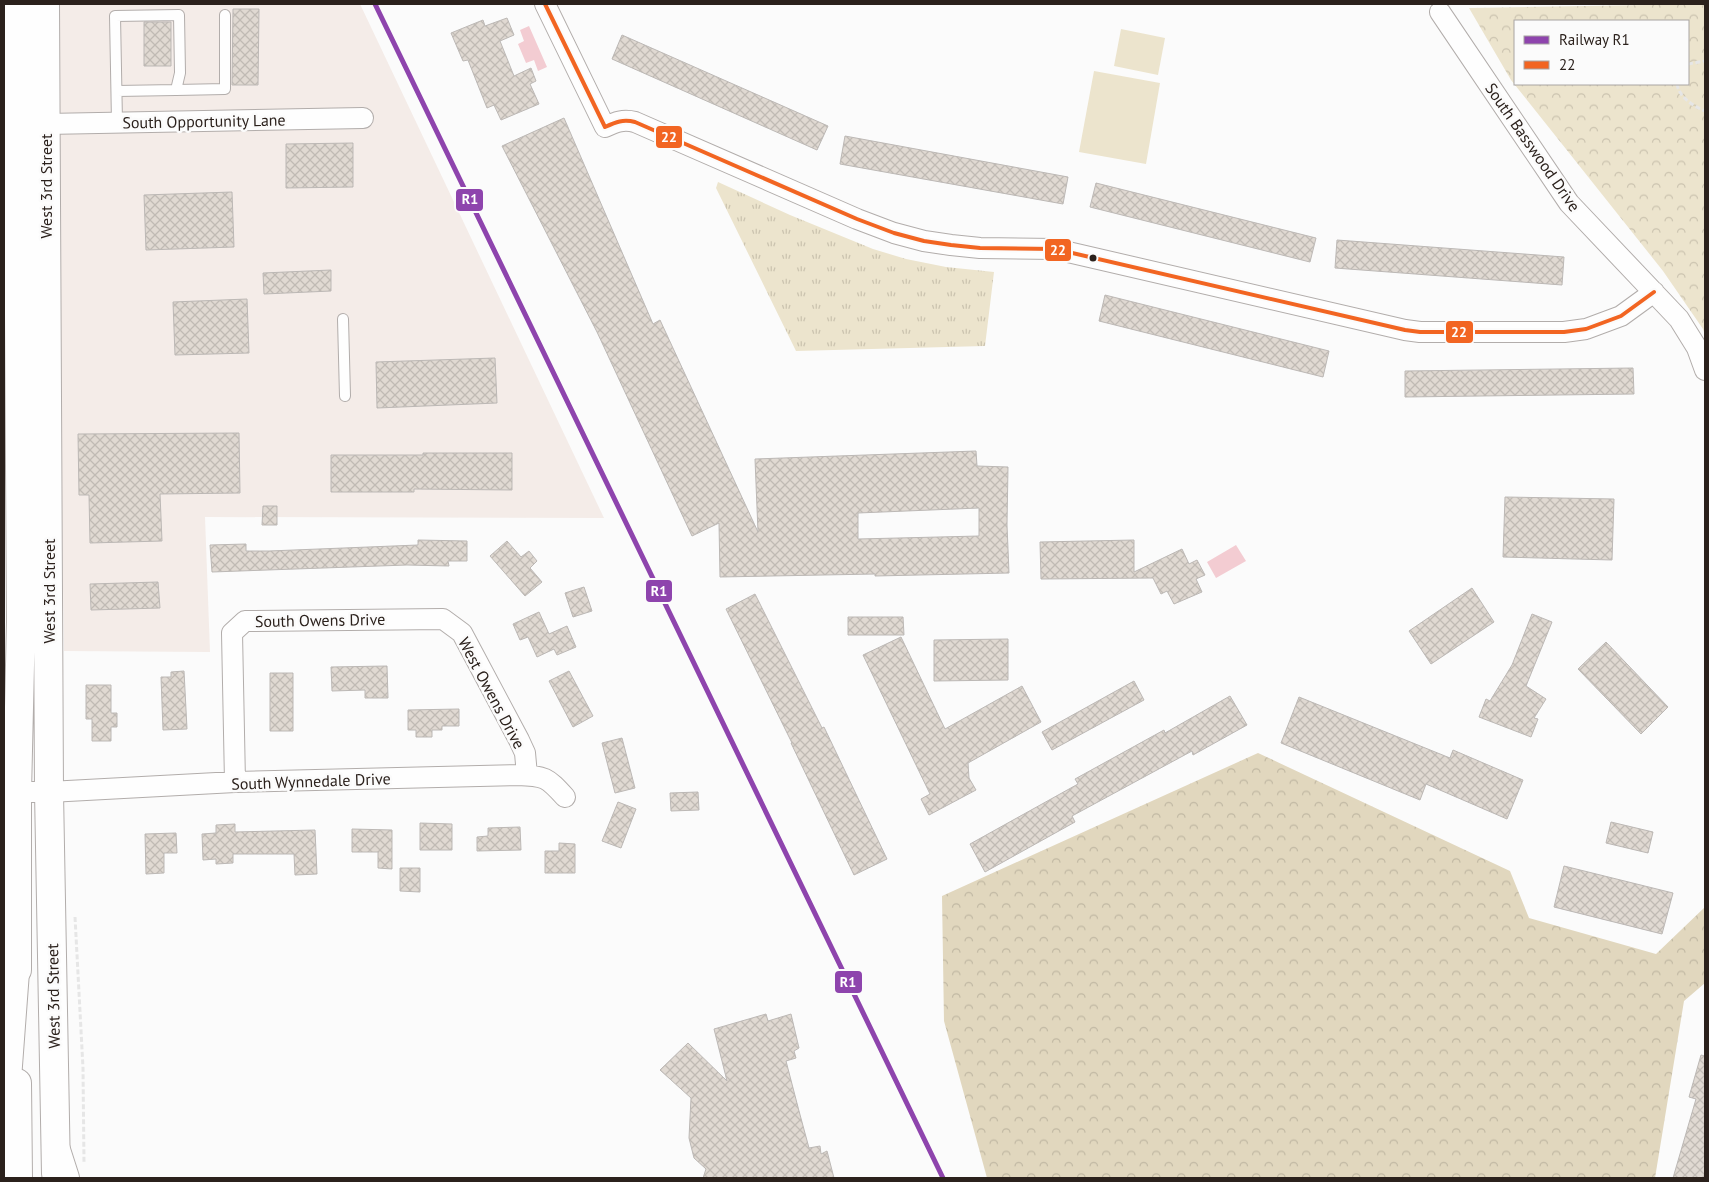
<svg xmlns="http://www.w3.org/2000/svg" width="1709" height="1182" font-family="'PT Sans',sans-serif">
  <style>
    .built { fill: #f4ece8 }
    .grass { fill: url(#grass-tufts) }
    .forest { fill: url(#forest-crowns) }
    .park { fill: url(#park-crowns); fill-rule: evenodd }
    .pitch { fill: #ece4cd }
    .water { fill: #f3ccd2 }
    .building { fill: url(#building-cross-hatch); stroke: #bcb8b5; fill-rule: evenodd }
    .lines { fill: none; stroke-linecap: round; stroke-linejoin: round }
    .service-casing { stroke: #b2adab; stroke-width: 12 }
    .minor-casing { stroke: #b2adab; stroke-width: 22 }
    .primary-casing { stroke: #b2adab; stroke-width: 30 }
    .motorway-casing { stroke: #b2adab; stroke-width: 30 }
    .path { stroke: #e6e6e6; stroke-width: 3; stroke-dasharray: 5 2.5; stroke-linecap: butt }
    .service { stroke: #fefefe; stroke-width: 10 }
    .minor { stroke: #fefefe; stroke-width: 20 }
    .primary { stroke: #fefefe; stroke-width: 28 }
    .motorway { stroke: #fefefe; stroke-width: 28 }
    .bus-1-casing { stroke: #fbfbfb; stroke-width: 8 }
    .bus-1 { stroke: #f26522; stroke-width: 4 }
    .rail-1-casing { stroke: #fbfbfb; stroke-width: 9 }
    .rail-1 { stroke: #8e44ad; stroke-width: 5 }
    .bus-dot { fill: #2b211c; stroke: #fbfbfb; stroke-width: 2 }
    .labels { text-anchor: middle; stroke-width: 5; stroke-linejoin: round; paint-order: stroke }
    .street-label { font-size: 16px; fill: #2b211c; stroke: #fbfbfb }
    .line-badge { stroke: #fbfbfb; stroke-width: 2 }
    .badge-label { font-size: 14px; text-anchor: middle; font-weight: bold; fill: #fff }
  </style>
  <defs>
    <pattern id="grass-tufts" width="24" height="20" patternUnits="userSpaceOnUse" patternTransform="scale(1.25)"><rect width="24" height="20" fill="#ece4cd"/><path d="M3 7l-1-3M5 7V3M7 7l1-3M15 17l-1-3M17 17v-4M19 17l1-3" fill="none" stroke="#cbc3af"/></pattern>
    <pattern id="forest-crowns" width="20" height="18" patternUnits="userSpaceOnUse" patternTransform="scale(1.25)"><rect width="20" height="18" fill="#e1d7be"/><path d="M2 6a3 3 0 1 1 6 0M12 15a3 3 0 1 1 6 0" fill="none" stroke="#c1b8a3"/></pattern>
    <pattern id="park-crowns" width="20" height="18" patternUnits="userSpaceOnUse" patternTransform="scale(1.25)"><rect width="20" height="18" fill="#ece4cd"/><path d="M2 6a3 3 0 1 1 6 0M12 15a3 3 0 1 1 6 0" fill="none" stroke="#cbc3af"/></pattern>
    <pattern id="building-cross-hatch" width="8" height="8" patternUnits="userSpaceOnUse" patternTransform="scale(1.25)"><rect width="8" height="8" fill="#e0d9d2"/><path d="M0 0l8 8M0 8l8-8" fill="none" stroke="#c0bab4"/></pattern>
  </defs>
  <rect width="100%" height="100%" fill="#fbfbfb"/>
  <path class="built" d="M54 4H360L604 518 205 517 210 652 64 651Z"/>
  <path class="grass" d="M718 182 790 215 873 249 906 259 946 267 994 272 985 346 796 351 716 188Z"/>
  <path class="forest" d="M1258 753 1510 871 1529 918 1656 954 1705 907V983L1684 1001 1655 1178H987L944 1021 942 896Z"/>
  <path class="park" d="M1705 4V335L1703 329 1663 271 1511 80 1469 8ZM1515 21H1688V84H1515Z"/>
  <path class="pitch" d="M1121 29 1165 38 1158 75 1114 66Z
    M1094 71 1160 83 1146 164 1079 152Z"/>
  <path class="water" d="M529 26 547 67 538 71 534 60 526 63 518 44 524 41 520 30Z
    M1236 545 1246 561 1216 578 1207 562Z"/>
  <path class="building" d="M233 9H259L258 85H232Z
    M507 18 514 35 500 41 514 76 531 68 536 81 530 84 539 104 501 120 494 105 487 108 468 60 463 61 451 33 483 20 485 26Z
    M144 22H171V66H144Z
    M622 35 828 126 817 150 612 59Z
    M564 118 653 324 660 320 758 532 755 459 976 451 977 466 1008 467 1007 525 1009 573 875 576V574L720 577 719 523 692 536 597 332 502 146ZM979 508V536L858 539V513Z
    M845 136 1068 177 1063 204 840 164Z
    M353 143V187L286 188V144Z
    M1096 183 1316 238 1310 262 1090 207Z
    M232 192 234 247 146 250 144 195Z
    M1337 240 1564 257 1562 285 1335 268Z
    M331 270V291L264 294 263 273Z
    M1105 295 1329 351 1323 377 1099 321Z
    M247 299 249 353 175 355 173 302Z
    M495 358 497 403 377 408 376 362Z
    M1633 368 1634 394 1405 397V371Z
    M239 433 240 493 160 494 162 541 90 543 89 495H79L78 434Z
    M423 453H512V490L414 489V492H331V455H423Z
    M1505 497 1614 499 1612 560 1503 557Z
    M263 506H277V525H262Z
    M418 540 467 541V561H448L449 566 407 565 212 572 210 545 246 544V551H269L418 545Z
    M1134 540V572L1182 549 1189 564 1197 560 1205 575 1196 579 1202 592 1174 604 1167 591 1161 594 1153 578 1041 579 1040 542Z
    M507 541 521 557 529 551 537 561 530 568 542 582 525 596 490 556Z
    M158 582 160 608 91 610 90 584Z
    M584 587 592 611 573 617 565 593Z
    M1472 588 1494 622 1431 664 1409 631Z
    M755 594 822 728 824 727 887 859 854 875 791 743H792L726 609Z
    M539 612 549 634 567 626 576 647 557 655 554 649 537 657 528 637 520 640 513 624Z
    M1532 614 1552 622 1526 686 1546 699 1534 718 1538 719 1531 737 1479 717 1486 699 1490 701 1512 665Z
    M848 617H903L904 635H848Z
    M901 637 945 729 1022 686 1041 722 968 763 969 778 976 790 929 815 921 799 930 794 863 655Z
    M1008 639V680L934 681V640Z
    M1606 642 1668 707 1641 734 1578 669Z
    M387 666 388 698H365V690L332 691 331 667Z
    M184 671 187 729 163 730 161 677H171V672Z
    M569 671 593 716 573 727 549 681Z
    M270 673H293V731H270Z
    M1134 681 1144 700 1052 750 1042 732Z
    M86 685H111V713H117V727H111V741H92V719H86Z
    M1230 696 1247 725 1193 755 1192 751 1072 816 1075 822 985 872 970 844 1078 784 1075 779 1164 730 1165 733Z
    M1299 697 1450 758 1453 750 1523 780 1507 819 1426 784 1420 800 1281 743Z
    M459 709V726H442V730H432V737H416V730H408V710Z
    M622 738 635 788 615 793 602 743Z
    M698 792 699 810 671 811 670 793Z
    M618 802 636 809 621 848 602 841Z
    M1611 822 1653 832 1648 853 1606 843Z
    M420 823 452 824V850H420Z
    M235 824V832L315 830 317 874 295 875 294 854H233V863L216 864V859L203 860 202 834 216 833V825Z
    M520 827 521 850 477 851V837L488 836V828Z
    M352 829 392 830V869L378 868V852H352Z
    M176 833 177 853H164V873L146 874 145 834Z
    M559 843 575 844V873H545V851H559Z
    M1564 866 1673 893 1662 934 1554 907Z
    M400 868H420V892L400 891Z
    M766 1014 768 1021 791 1014 799 1048 794 1051 796 1058 786 1061 799 1111 809 1148 820 1146 821 1154 827 1151 834 1178H703L706 1169 694 1158 689 1138 691 1098 660 1070 688 1043 727 1081 714 1029Z
    M1701 1055 1705 1056V1178H1673L1696 1099 1689 1097Z"/>
  <g class="lines">
    <defs>
      <path id="service" d="M117 91 176 90
        M117 122 115 16 179 15 180 73 176 90 225 89V15
        M343 319 345 396"/>
      <path id="minor" d="M545 4 605 127C616 122 623 119 635 122L857 219 894 233 924 241 951 245 980 248 1055 249 1405 330 1420 332H1564L1586 329 1621 316 1654 292
        M1440 12 1569 203 1679 319 1697 348 1705 370
        M46 124 363 118
        M235 782 232 633 245 621 443 619 462 633 519 740 525 753 527 775
        M4 792H49L235 782 518 775C545 776 547 777 565 797"/>
      <path id="primary" d="M17 4 21 622 17 793V970
        M45 4 49 792 56 1174
        M17 1083 18 1178"/>
      <path id="motorway" d="M4 1119 17 945
        M56 1150 65 1178"/>
    </defs>
    <use href="#service" class="service-casing"/>
    <use href="#minor" class="minor-casing"/>
    <use href="#primary" class="primary-casing"/>
    <use href="#motorway" class="motorway-casing"/>
    <path class="path" d="M1688 64 1705 61
      M1677 84C1679 97 1693 106 1705 111
      M75 917 83 1068 84 1163"/>
    <use href="#service" class="service"/>
    <use href="#minor" class="minor"/>
    <use href="#primary" class="primary"/>
    <use href="#motorway" class="motorway"/>
    <defs>
      <path id="bus-1" d="M545 4 605 127C616 122 623 119 635 122L857 219 894 233 924 241 951 245 980 248 1055 249 1405 330 1420 332H1564L1586 329 1621 316 1654 292"/>
    </defs>
    <use href="#bus-1" class="bus-1-casing"/>
    <use href="#bus-1" class="bus-1"/>
    <defs>
      <path id="rail-1" d="M375 4 943 1178"/>
    </defs>
    <use href="#rail-1" class="rail-1-casing"/>
    <use href="#rail-1" class="rail-1"/>
  </g>
  <circle class="bus-dot" cx="1093" cy="258" r="4.5"/>
  <g class="labels">
    <g class="street-label">
      <text transform="translate(204 121) rotate(-1)" y="6">South Opportunity Lane</text>
      <text transform="translate(1533 147) rotate(55)" y="6">South Basswood Drive</text>
      <text transform="translate(46 186) rotate(-90)" y="6">West 3rd Street</text>
      <text transform="translate(49 591) rotate(-90)" y="6">West 3rd Street</text>
      <text transform="translate(320 620) rotate(-1)" y="6">South Owens Drive</text>
      <text transform="translate(492 693) rotate(62)" y="6">West Owens Drive</text>
      <text transform="translate(311 781) rotate(-2)" y="6">South Wynnedale Drive</text>
      <text transform="translate(53 996) rotate(-91)" y="6">West 3rd Street</text>
    </g>
  </g>
  <g class="line-badge">
    <rect x="655" y="125" width="28" height="24" rx="5" fill="#f26522"/>
    <rect x="455" y="188" width="29" height="24" rx="5" fill="#8e44ad"/>
    <rect x="1044" y="238" width="28" height="24" rx="5" fill="#f26522"/>
    <rect x="1445" y="320" width="29" height="24" rx="5" fill="#f26522"/>
    <rect x="645" y="579" width="28" height="24" rx="5" fill="#8e44ad"/>
    <rect x="834" y="970" width="29" height="24" rx="5" fill="#8e44ad"/>
  </g>
  <g class="badge-label">
    <text x="669" y="142">22</text>
    <text x="470" y="204">R1</text>
    <text x="1058" y="255">22</text>
    <text x="1459" y="337">22</text>
    <text x="659" y="596">R1</text>
    <text x="848" y="987">R1</text>
  </g>
  <rect width="1709" height="1182" fill="none" stroke="#2b211c" stroke-width="10"/>
  <rect x="1514" y="20" width="175" height="65" fill="#fbfbfb" stroke="#a8a4a2"/>
  <rect x="1524" y="36" width="25" height="8" fill="#8e44ad" stroke="#a8a4a2"/>
  <text x="1559" y="45" font-size="15" fill="#2b211c">Railway R1</text>
  <rect x="1524" y="61" width="25" height="8" fill="#f26522" stroke="#a8a4a2"/>
  <text x="1559" y="70" font-size="15" fill="#2b211c">22</text>
</svg>
